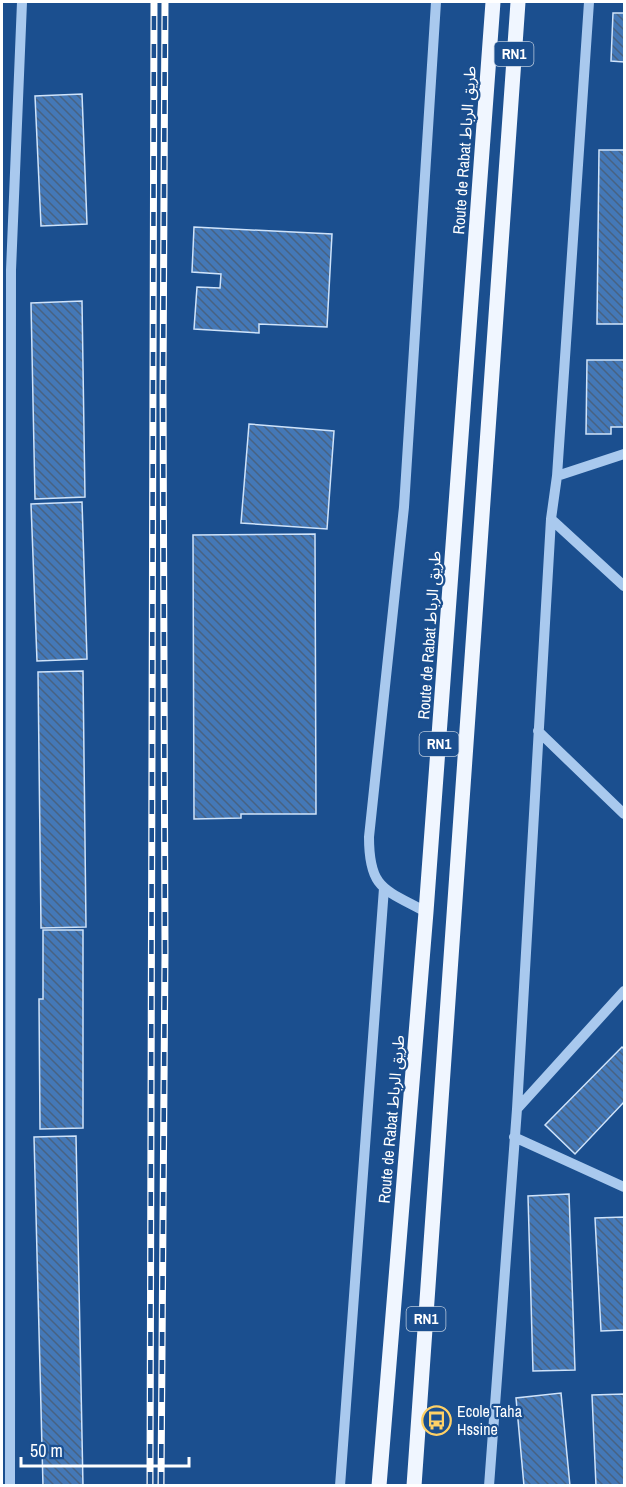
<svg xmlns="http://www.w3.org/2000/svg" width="626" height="1487" font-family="'Archivo Narrow','Noto Sans Arabic',sans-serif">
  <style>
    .building { fill: url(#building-back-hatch); stroke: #cfe3fa; stroke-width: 1.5 }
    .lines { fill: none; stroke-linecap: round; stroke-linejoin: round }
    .minor { stroke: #a9c9ee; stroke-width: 10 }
    .major { stroke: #f0f6ff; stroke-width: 15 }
    .rail-casing { stroke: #fff; stroke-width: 7 }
    .rail { stroke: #1b4f8f; stroke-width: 4.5; stroke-dasharray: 14; stroke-linecap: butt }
    .labels { text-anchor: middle; stroke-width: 4.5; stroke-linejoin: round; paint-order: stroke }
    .shield { fill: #1b4f8f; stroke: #bbcadd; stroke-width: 1.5 }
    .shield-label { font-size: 15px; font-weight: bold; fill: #fff }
    .street-label { font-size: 16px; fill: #fff; stroke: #1b4f8f }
    .poi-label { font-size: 16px; fill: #fff; stroke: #1b4f8f; text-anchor: start }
  </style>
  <defs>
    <pattern id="building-back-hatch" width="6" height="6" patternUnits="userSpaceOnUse" patternTransform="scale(1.5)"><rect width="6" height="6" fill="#4478b7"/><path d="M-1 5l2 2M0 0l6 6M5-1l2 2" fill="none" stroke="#486282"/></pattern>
  </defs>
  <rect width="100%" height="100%" fill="#1b4f8f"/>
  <path class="building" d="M613 13H624V62L611 61Z
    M82 94 87 224 41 226 35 96Z
    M599 150H624V324H597Z
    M194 227 332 234 327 327 259 324V333L194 329 197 287 220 288 221 274 192 272Z
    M82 301 85 497 35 499 31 303Z
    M587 360H624V427H611V434H586Z
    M249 424 334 431 327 529 241 523Z
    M82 502 87 659 37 661 31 504Z
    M315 534 316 814H241V818L194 819 193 535Z
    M83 671 86 927 41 928 38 672Z
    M43 930H83V1128L40 1129 39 999H43Z
    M622 1047 624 1049V1102L575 1154 545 1125Z
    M76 1136 83 1486H43L34 1137Z
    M569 1194 575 1370 533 1371 528 1196Z
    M624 1217V1330L601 1331 595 1218Z
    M561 1393 570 1486H524L516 1398Z
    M624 1394V1486H596L592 1395Z"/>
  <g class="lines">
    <path class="minor" d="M557 476 624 454
      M551 519 624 586
      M538 731 624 814
      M426 912C384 889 369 889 369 837L404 507 436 2
      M517 1109 624 991
      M514 1137 624 1187
      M10 1486 11 270 22 2
      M340 1486 384 888
      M489 1486 517 1109 551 519 557 476 589 2"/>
    <path class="major" d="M379 1486 426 912 493 2
      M414 1486 518 2"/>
    <defs>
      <path id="rail" d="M150 1486 154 2
        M161 1486 165 952 163 388 165 2"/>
    </defs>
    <use href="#rail" class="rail-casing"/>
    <use href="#rail" class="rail"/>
  </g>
  <defs>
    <symbol id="bus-ring" viewBox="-11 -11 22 22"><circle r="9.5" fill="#1b4f8f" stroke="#ffd166" stroke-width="1.5"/><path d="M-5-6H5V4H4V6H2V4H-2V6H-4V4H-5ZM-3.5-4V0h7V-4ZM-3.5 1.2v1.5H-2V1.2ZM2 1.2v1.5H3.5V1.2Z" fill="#ffd166"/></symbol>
  </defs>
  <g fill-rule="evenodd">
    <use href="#bus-ring" x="420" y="1404" width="33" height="33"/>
  </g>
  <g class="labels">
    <g class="shield">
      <rect x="494.5" y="42" width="39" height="24" rx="4.5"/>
      <rect x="419.5" y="732" width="39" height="24" rx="4.5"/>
      <rect x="406.5" y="1307" width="39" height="24" rx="4.5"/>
    </g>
    <g class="shield-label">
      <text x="514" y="59">RN1</text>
      <text x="439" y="749">RN1</text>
      <text x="426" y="1324">RN1</text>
    </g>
    <g class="street-label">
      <text transform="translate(464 150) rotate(-86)" y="6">Route de Rabat طريق الرباط</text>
      <text transform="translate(429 635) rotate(-86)" y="6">Route de Rabat طريق الرباط</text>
      <text transform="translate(391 1119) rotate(-85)" y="6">Route de Rabat طريق الرباط</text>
    </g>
    <g class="poi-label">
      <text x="457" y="1417">Ecole Taha<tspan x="457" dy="18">Hssine</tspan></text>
    </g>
  </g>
  <rect width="626" height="1487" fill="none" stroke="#ffffff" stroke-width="6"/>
  <path d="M21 1457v9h168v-9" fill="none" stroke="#ffffff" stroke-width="3"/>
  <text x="30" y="1457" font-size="18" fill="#ffffff" stroke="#1b4f8f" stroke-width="4.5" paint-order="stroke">50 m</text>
</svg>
